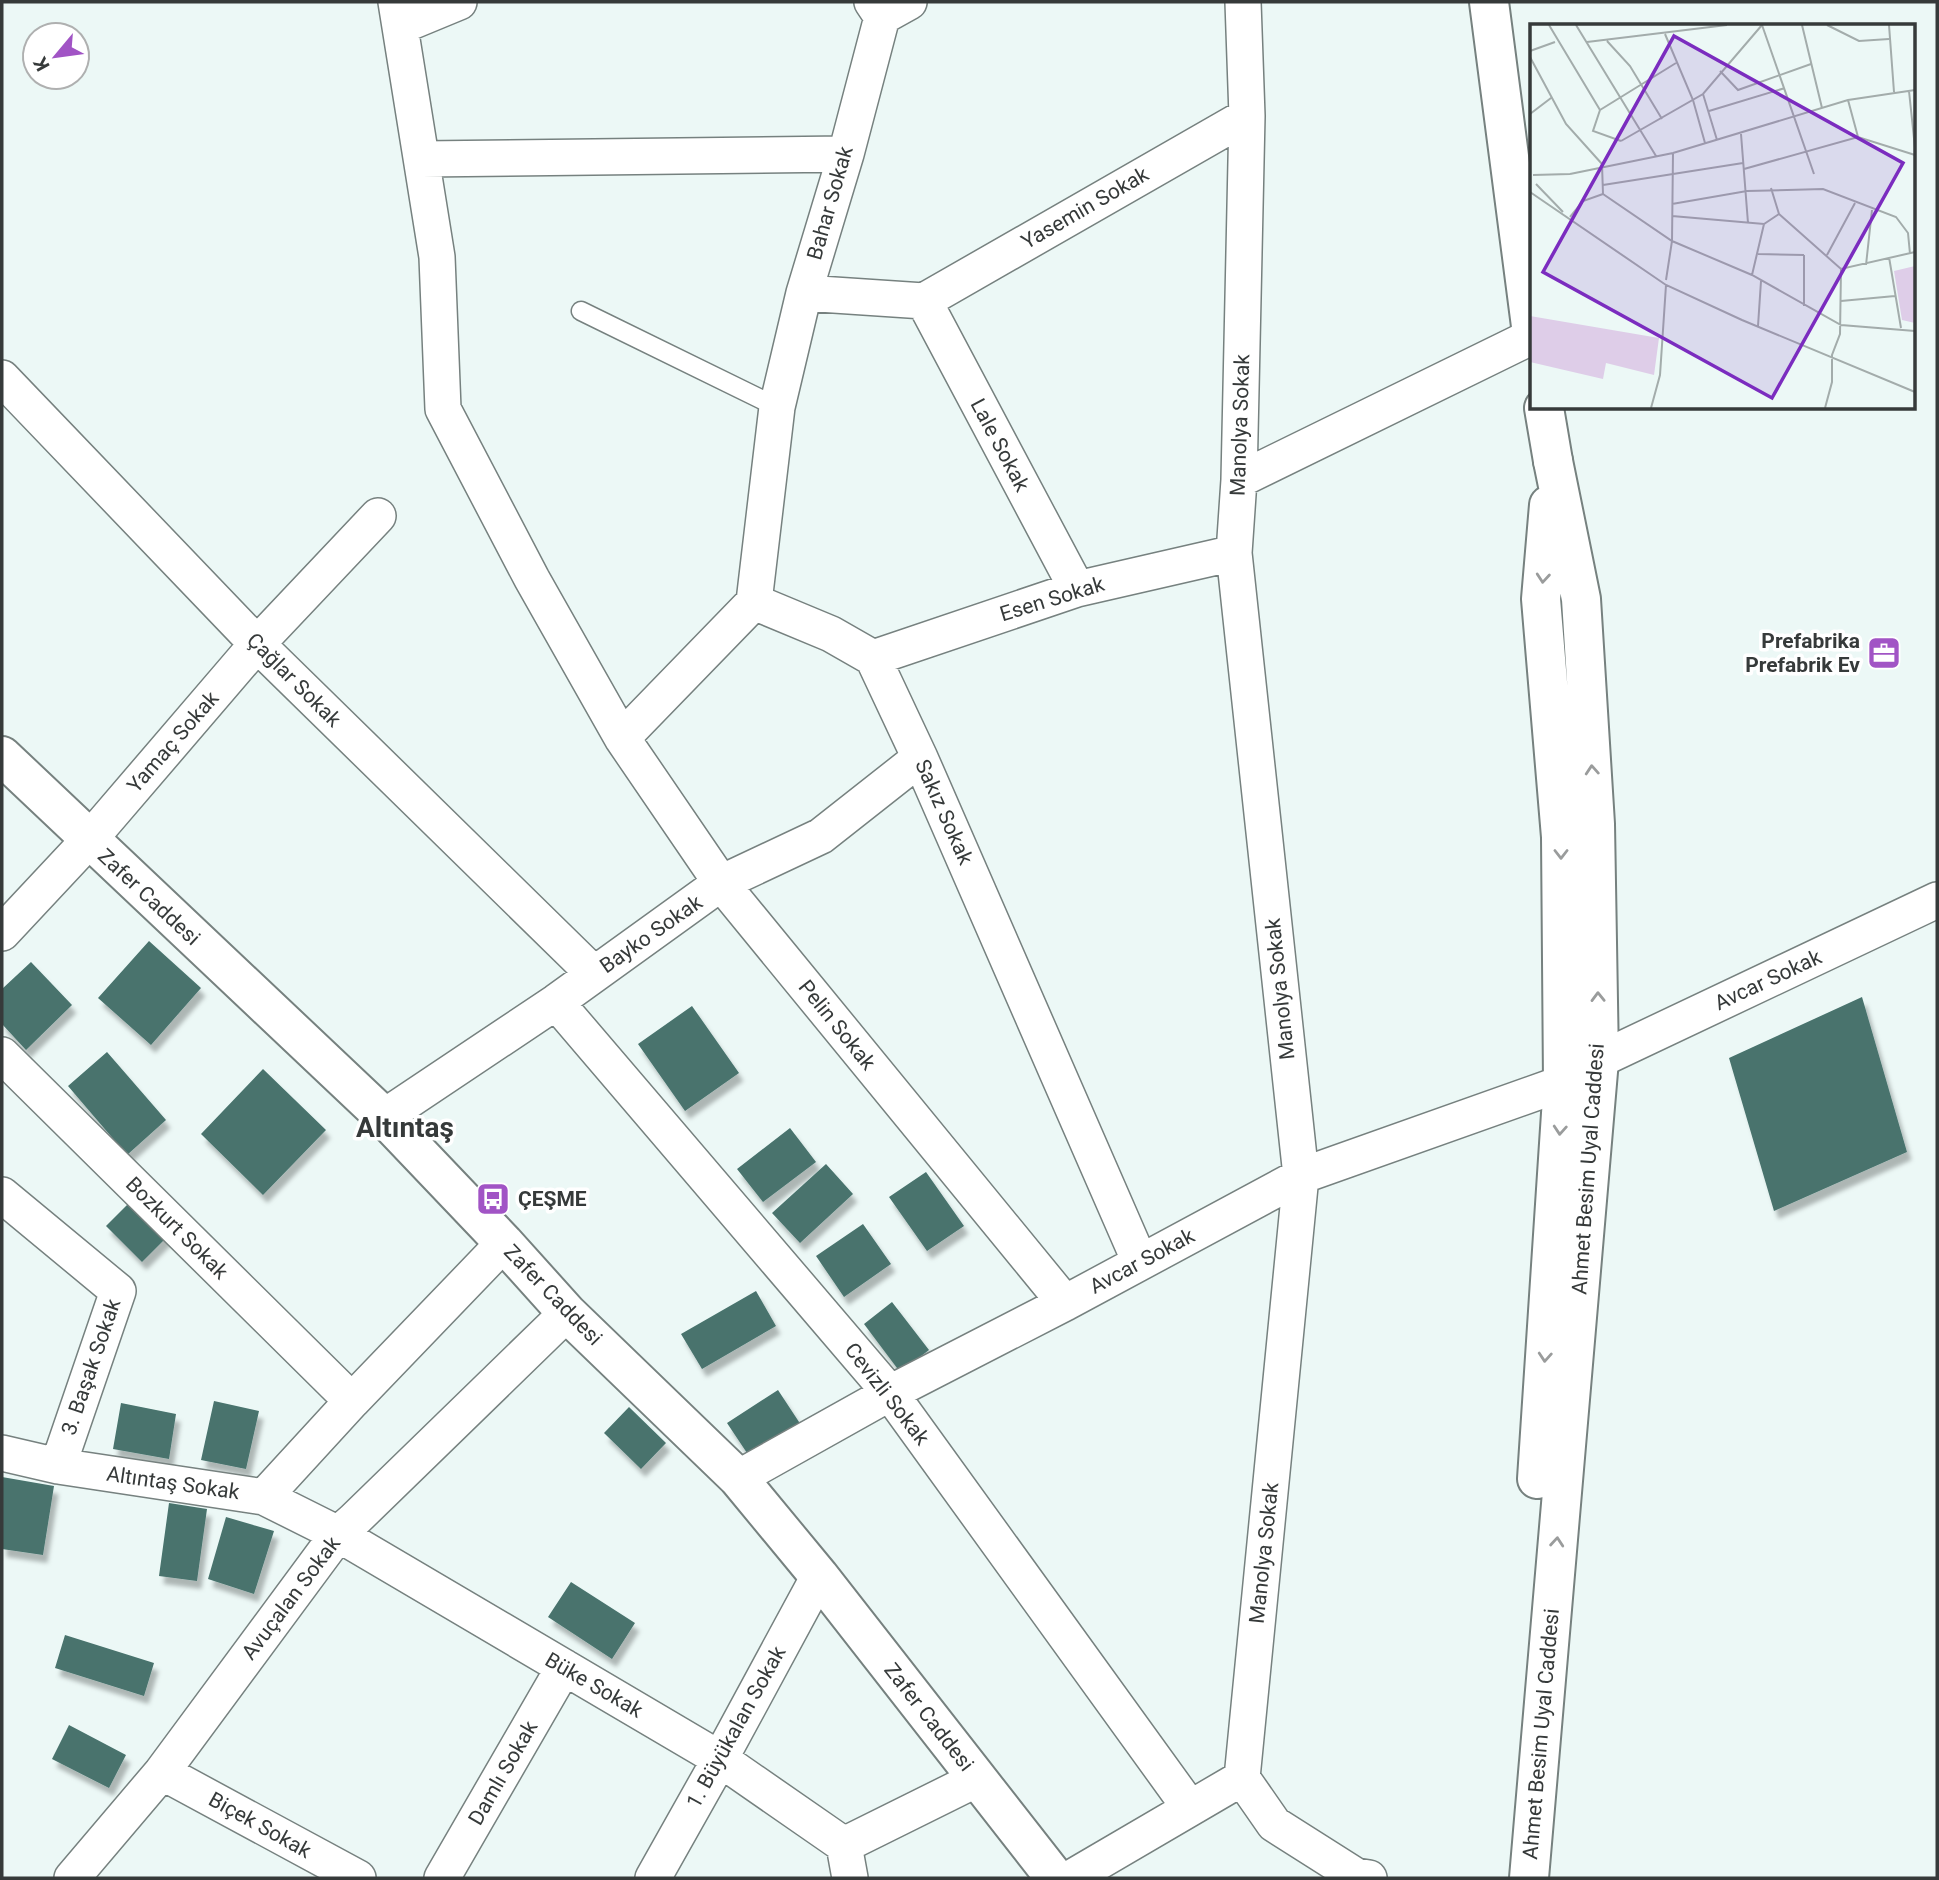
<svg xmlns="http://www.w3.org/2000/svg" width="1939" height="1880" font-family="Roboto,sans-serif">
  <style>
    .building { fill: #48736d; filter: url(#shadow) }
    .lines { fill: none; stroke-linecap: round; stroke-linejoin: round }
    .service-casing { stroke: #76817f; stroke-width: 21 }
    .minor-casing { stroke: #76817f; stroke-width: 38 }
    .tertiary-casing { stroke: #76817f; stroke-width: 42 }
    .secondary-casing { stroke: #76817f; stroke-width: 42 }
    .service { stroke: #fff; stroke-width: 18 }
    .minor { stroke: #fff; stroke-width: 35 }
    .tertiary { stroke: #fff; stroke-width: 38 }
    .secondary { stroke: #fff; stroke-width: 38 }
    .oneway { stroke: #9a9c9c }
    .labels { text-anchor: middle; stroke-width: 7; stroke-linejoin: round; paint-order: stroke }
    .street-label { font-size: 21px; fill: #363a3a; stroke: #fff }
    .poi-label { font-size: 21px; font-weight: bold; fill: #363a3a; stroke: #fff; text-anchor: end }
    .district-label { font-size: 28px; font-weight: bold; fill: #363a3a; stroke: #fff }
    .inset-road { fill: none; stroke: #a3acab; stroke-width: 2 }
    .view { fill: #7b2cbf; fill-opacity: 0.15; stroke: #7b2cbf; stroke-width: 3.5 }
    .inset-edge { fill: none; stroke: #363a3a; stroke-width: 3.5 }
  </style>
  <defs>
    <filter id="shadow"><feDropShadow dx="4.5" dy="8" stdDeviation="2" flood-color="#0004"/></filter>
  </defs>
  <rect width="100%" height="100%" fill="#ecf8f6"/>
  <path class="building" d="M149 941 201 988 151 1045 98 998Z
    M31 962 72 1005 26 1050 2 1024V989Z
    M1862 997 1907 1152 1774 1211 1729 1058Z
    M692 1006 739 1073 685 1111 638 1044Z
    M107 1052 166 1120 127 1155 68 1086Z
    M263 1069 326 1130 263 1195 201 1134Z
    M790 1128 816 1162 763 1202 737 1169Z
    M826 1164 853 1194 800 1243 772 1213Z
    M926 1172 964 1226 927 1251 889 1197Z
    M136 1196 172 1232 142 1262 106 1226Z
    M863 1224 891 1264 844 1297 816 1256Z
    M756 1291 776 1326 702 1369 681 1334Z
    M892 1302 929 1350 900 1372 864 1324Z
    M778 1390 801 1425 751 1459 727 1423Z
    M214 1401 259 1411 246 1469 201 1460Z
    M121 1403 176 1414 169 1459 113 1449Z
    M629 1407 666 1443 641 1469 604 1433Z
    M2 1477 54 1486 43 1555 2 1549Z
    M169 1503 207 1509 197 1581 159 1576Z
    M226 1517 274 1531 254 1594 208 1579Z
    M571 1582 635 1623 612 1659 548 1617Z
    M65 1635 154 1663 144 1696 55 1668Z
    M69 1725 126 1755 109 1788 52 1759Z"/>
  <g class="lines">
    <defs>
      <path id="service" d="M581 311 777 407"/>
      <path id="minor" d="M396 2 437 257 443 409 532 579 622 738 721 883 1065 1303
        M882 17 909 2
        M401 26 459 2
        M422 159 846 154
        M804 293 924 301
        M924 301 1247 116
        M924 301 1077 589
        M2 378 257 644 594 974
        M1239 480 1531 337
        M754 602 831 634 873 658 920 758 1140 1262
        M754 602 777 407 804 293 846 154 882 17 872 2
        M873 658 1077 589 1234 553
        M622 738 754 602
        M2 933 89 840 257 644 378 516
        M556 1002 890 1393 1190 1808
        M2 1055 352 1401
        M1599 1060 1937 900
        M384 1117 556 1002 721 883 821 836 920 758
        M2 1195 118 1291 58 1466
        M2 1453 58 1466 264 1497 338 1534 720 1759 844 1845
        M738 1478 890 1393 1065 1303 1301 1176 1563 1083
        M264 1497 352 1401 504 1243
        M162 1772 358 1878
        M1242 1778 1274 1824 1356 1876 1369 1878
        M844 1845 977 1779
        M844 1845 850 1878
        M72 1878 162 1772 338 1534 353 1521 567 1313
        M442 1878 564 1667
        M653 1878 720 1759 819 1576
        M1071 1878 1242 1778 1301 1176 1234 553 1239 480 1247 116 1243 2"/>
      <path id="tertiary" d="M1489 2 1531 326
        M1544 408 1553 461
        M2 756 384 1117 504 1243 567 1313 738 1478 819 1576 1055 1878"/>
      <path id="secondary" d="M1537 1479 1563 1083 1561 837 1541 599 1549 505
        M1529 1878 1599 1060 1595 824 1581 599 1553 461"/>
    </defs>
    <use href="#service" class="service-casing"/>
    <use href="#minor" class="minor-casing"/>
    <use href="#tertiary" class="tertiary-casing"/>
    <use href="#secondary" class="secondary-casing"/>
    <use href="#service" class="service"/>
    <use href="#minor" class="minor"/>
    <use href="#tertiary" class="tertiary"/>
    <use href="#secondary" class="secondary"/>
  </g>
  <defs><path id="oneway-chevron" d="M-2-3.5L2.5 0L-2 3.5" fill="none" stroke-width="1.6" stroke-linecap="round" stroke-linejoin="round" transform="scale(1.75)"/></defs>
  <g class="oneway">
    <use href="#oneway-chevron" transform="translate(1543 578) rotate(95)"/>
    <use href="#oneway-chevron" transform="translate(1592 770) rotate(-94)"/>
    <use href="#oneway-chevron" transform="translate(1561 854) rotate(90)"/>
    <use href="#oneway-chevron" transform="translate(1598 997) rotate(-91)"/>
    <use href="#oneway-chevron" transform="translate(1560 1130) rotate(94)"/>
    <use href="#oneway-chevron" transform="translate(1545 1357) rotate(94)"/>
    <use href="#oneway-chevron" transform="translate(1557 1542) rotate(-85)"/>
  </g>
  <defs>
    <symbol id="office-square" viewBox="-11 -11 22 22"><rect x="-9" y="-9" width="18" height="18" rx="4" fill="#a154c5" stroke="#fff"/><path d="M-6-3h4V-5.5h4V-3h4V5H-6ZM-1-4.5V-3h2v-1.5ZM-6 0V1H6V0Z" fill="#fff"/></symbol>
    <symbol id="bus-square" viewBox="-11 -11 22 22"><rect x="-9" y="-9" width="18" height="18" rx="4" fill="#a154c5" stroke="#fff"/><path d="M-5-6H5V4H4V6H2V4H-2V6H-4V4H-5ZM-3.5-4V0h7V-4ZM-3.5 1.2v1.5H-2V1.2ZM2 1.2v1.5H3.5V1.2Z" fill="#fff"/></symbol>
  </defs>
  <g fill-rule="evenodd">
    <use href="#office-square" x="1865" y="634" width="38" height="38"/>
    <use href="#bus-square" x="474" y="1180" width="38" height="38"/>
  </g>
  <g class="labels">
    <g class="street-label">
      <text transform="translate(830 203) rotate(-74)" y="7">Bahar Sokak</text>
      <text transform="translate(1085 208) rotate(-30)" y="7">Yasemin Sokak</text>
      <text transform="translate(1240 425) rotate(-88)" y="7">Manolya Sokak</text>
      <text transform="translate(1000 445) rotate(62)" y="7">Lale Sokak</text>
      <text transform="translate(1052 599) rotate(-17)" y="7">Esen Sokak</text>
      <text transform="translate(294 680) rotate(45)" y="7">Çağlar Sokak</text>
      <text transform="translate(173 742) rotate(-49)" y="7">Yamaç Sokak</text>
      <text transform="translate(944 812) rotate(66)" y="7">Sakız Sokak</text>
      <text transform="translate(149 897) rotate(43)" y="7">Zafer Caddesi</text>
      <text transform="translate(651 934) rotate(-35)" y="7">Bayko Sokak</text>
      <text transform="translate(1768 980) rotate(-25)" y="7">Avcar Sokak</text>
      <text transform="translate(1280 989) rotate(-96)" y="7">Manolya Sokak</text>
      <text transform="translate(837 1025) rotate(51)" y="7">Pelin Sokak</text>
      <text transform="translate(1588 1169) rotate(-86)" y="7">Ahmet Besim Uyal Caddesi</text>
      <text transform="translate(177 1228) rotate(45)" y="7">Bozkurt Sokak</text>
      <text transform="translate(1142 1261) rotate(-28)" y="7">Avcar Sokak</text>
      <text transform="translate(553 1295) rotate(46)" y="7">Zafer Caddesi</text>
      <text transform="translate(91 1367) rotate(-71)" y="7">3. Başak Sokak</text>
      <text transform="translate(887 1394) rotate(52)" y="7">Cevizli Sokak</text>
      <text transform="translate(173 1483) rotate(8)" y="7">Altıntaş Sokak</text>
      <text transform="translate(1264 1553) rotate(-84)" y="7">Manolya Sokak</text>
      <text transform="translate(291 1598) rotate(-53)" y="7">Avuçalan Sokak</text>
      <text transform="translate(594 1685) rotate(30)" y="7">Büke Sokak</text>
      <text transform="translate(929 1717) rotate(52)" y="7">Zafer Caddesi</text>
      <text transform="translate(736 1727) rotate(-61)" y="7">1. Büyükalan Sokak</text>
      <text transform="translate(1541 1734) rotate(-85)" y="7">Ahmet Besim Uyal Caddesi</text>
      <text transform="translate(503 1773) rotate(-60)" y="7">Damlı Sokak</text>
      <text transform="translate(260 1825) rotate(29)" y="7">Biçek Sokak</text>
    </g>
    <g class="poi-label">
      <text x="1860" y="648">Prefabrika<tspan x="1860" dy="24">Prefabrik Ev</tspan></text>
      <text x="518" y="1206" text-anchor="start">ÇEŞME</text>
    </g>
    <g class="district-label">
      <text x="405" y="1137">Altıntaş</text>
    </g>
  </g>
  <g transform="translate(1530 24)">
    <rect width="385" height="385" fill="#ecf8f6"/>
    <path d="M385 242V299L372 296 364 247ZM0 292 129 314 124 351 76 339 73 355 0 338Z" fill="#decde8"/>
    <path class="inset-road" d="M19 1 70 86M46 1 126 132M232 1 284 150M272 1 292 84M297 1 329 17 359 15M359 1 364 68M135 10 163 76 175 119M77 17 100 42 132 95M57 18 197 1M0 27 25 18M0 33 36 100 72 140 73 170 142 217 222 251 311 301 385 307M190 47 208 66 281 40M379 67 385 124M173 70 187 116M318 76 328 113M70 86 146 39M70 86 63 107 91 117M179 87 255 64M0 90 21 74M211 110 218 199M91 117 173 70 232 1M214 145 328 113 385 131M40 150 143 129 318 76 385 66M3 151 40 150M6 160 33 188M73 161 213 139M241 164 249 190M0 168 136 261 212 296M142 180 217 167 293 165 366 193 378 209 380 230M249 190 311 245 385 228M142 192 234 200 249 190M40 193 53 177 73 170M228 230 274 231M274 231V282M297 231 325 179M359 233 371 304M336 241 342 186M222 251 234 200M136 256 142 217 143 129M311 277 365 272M212 296 385 368M228 302 231 257M121 384 130 351 136 261M295 384 302 358V331L310 310 311 245"/>
    <path class="view" d="M144 12 373 139 242 374 13 248Z"/>
    <rect width="385" height="385" class="inset-edge"/>
  </g>
  <rect width="1939" height="1880" fill="none" stroke="#363a3a" stroke-width="7"/>
  <g transform="translate(56 56) rotate(241)"><circle r="33" fill="#ffffff" stroke="#afb0b0" stroke-width="2"/>
  <path d="M0-5L12 26L0 18L-12 26Z" fill="#a154c5"/>
  <text y="-10" font-size="19" font-weight="bold" text-anchor="middle" fill="#363a3a">K</text>
  </g>
</svg>
